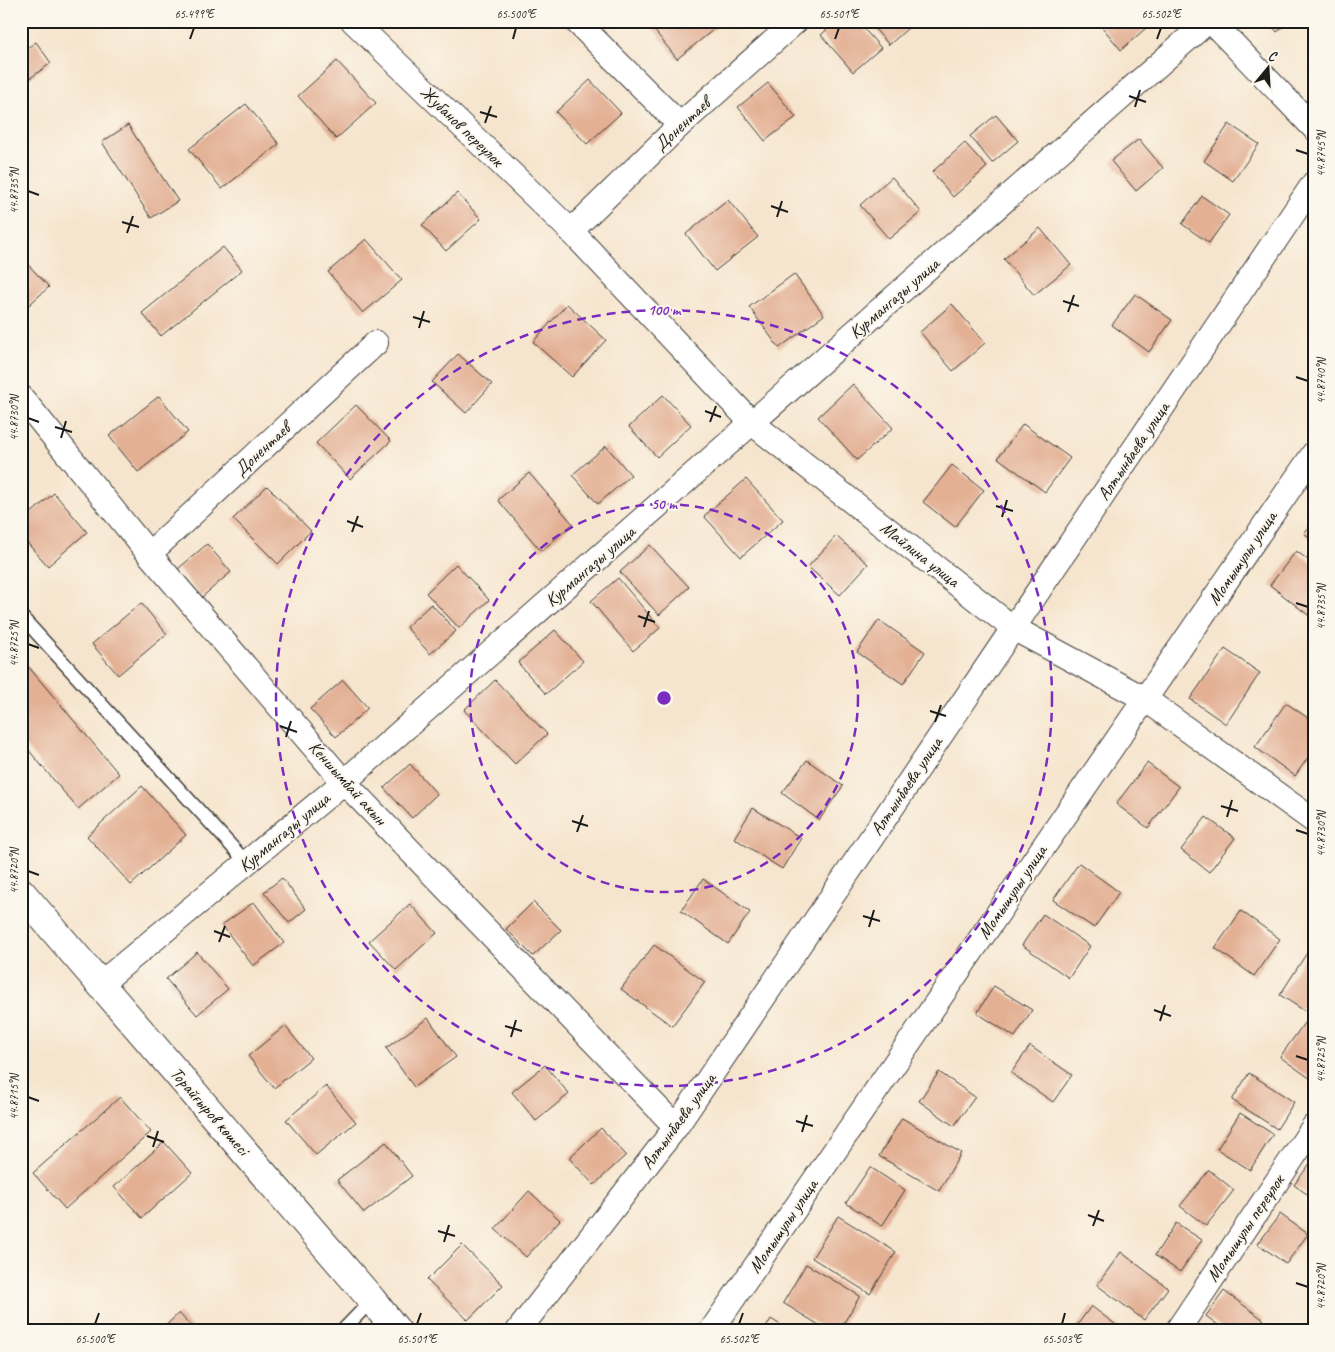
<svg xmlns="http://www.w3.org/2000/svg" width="1335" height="1352" font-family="Caveat,sans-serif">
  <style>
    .building { fill: #e3b094 }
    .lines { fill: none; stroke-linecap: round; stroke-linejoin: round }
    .service-casing { stroke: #3d3a37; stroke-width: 15 }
    .minor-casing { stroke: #3d3a37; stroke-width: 26 }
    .tertiary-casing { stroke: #3d3a37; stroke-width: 30 }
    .service { stroke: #fff; stroke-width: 12 }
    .minor { stroke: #fff; stroke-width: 24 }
    .tertiary { stroke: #fff; stroke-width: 28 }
    .ticks { fill: none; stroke: #1c1c1c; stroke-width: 2 }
    .ring { fill: none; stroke: #7b2cbf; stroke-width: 2.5; stroke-dasharray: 9 6 }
    .labels { text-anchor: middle; stroke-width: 4; stroke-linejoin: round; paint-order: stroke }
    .street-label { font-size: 18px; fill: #1c1c1c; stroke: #fbf7ec }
    .centre { fill: #7b2cbf; stroke: #fbf7ec; stroke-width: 2.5 }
    .ring-label { font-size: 15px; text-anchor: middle; font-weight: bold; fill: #7b2cbf; stroke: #fbf7ec; stroke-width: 4; stroke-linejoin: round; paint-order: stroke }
    .neatline { fill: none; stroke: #1c1c1c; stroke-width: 2 }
    .ticks-label { font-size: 12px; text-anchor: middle; fill: #1c1c1c }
  </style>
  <rect width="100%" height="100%" fill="#fbf7ec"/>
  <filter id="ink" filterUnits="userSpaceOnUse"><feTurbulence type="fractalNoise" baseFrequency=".02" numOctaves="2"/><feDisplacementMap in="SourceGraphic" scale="10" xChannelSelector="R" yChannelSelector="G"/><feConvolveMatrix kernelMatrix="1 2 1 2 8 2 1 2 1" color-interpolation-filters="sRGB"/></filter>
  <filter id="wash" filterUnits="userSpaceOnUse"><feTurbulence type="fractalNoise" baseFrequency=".0096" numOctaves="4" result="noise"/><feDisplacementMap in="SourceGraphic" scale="20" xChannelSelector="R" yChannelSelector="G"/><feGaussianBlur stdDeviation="1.12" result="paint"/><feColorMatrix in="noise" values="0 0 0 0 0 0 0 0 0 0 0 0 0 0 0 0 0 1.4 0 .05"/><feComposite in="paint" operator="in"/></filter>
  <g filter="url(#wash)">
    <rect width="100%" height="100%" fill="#f6e5ce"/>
    <g id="blocks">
      <path class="building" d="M657 21H714L718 26 677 59 651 26Z
        M836 21H857L881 48 853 72 821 35Z
        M868 21H916L889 45Z
        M1097 21H1154L1121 50Z
        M1268 21H1290L1277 32Z
        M36 42 51 63 22 84 21 82V52Z
        M337 61 376 103 336 139 298 96Z
        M590 80 621 113 587 144 556 112Z
        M768 83 796 117 765 141 738 107Z
        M246 104 279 144 222 189 189 149Z
        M996 115 1018 141 992 163 970 136Z
        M1229 124 1259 144 1233 181 1204 161Z
        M128 125 178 201 151 218 102 142Z
        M1139 139 1163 168 1136 191 1111 161Z
        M965 143 987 167 953 197 932 172Z
        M892 177 921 212 889 239 860 205Z
        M457 193 481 219 446 251 422 225Z
        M1202 196 1229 215 1209 243 1182 224Z
        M728 200 758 237 715 271 686 234Z
        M1040 228 1071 265 1034 295 1004 259Z
        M366 239 402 280 363 313 328 272Z
        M223 247 242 270 161 336 142 313Z
        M21 257 49 287 21 312Z
        M794 274 824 315 779 348 749 307Z
        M1135 294 1172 320 1149 352 1112 325Z
        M567 304 606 340 572 377 533 342Z
        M952 304 985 343 953 371 920 332Z
        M458 354 492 384 466 413 432 382Z
        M853 384 893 428 857 460 818 417Z
        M663 395 691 425 657 457 629 427Z
        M159 396 188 432 138 472 109 436Z
        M356 405 391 441 350 479 316 443Z
        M1023 424 1070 458 1045 492 998 458Z
        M606 446 631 475 598 504 572 475Z
        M952 465 984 490 955 527 923 502Z
        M529 473 573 524 541 551 498 500Z
        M746 479 783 520 741 557 704 516Z
        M267 486 311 531 278 564 233 519Z
        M54 493 87 532 48 566 21 536V522Z
        M1314 521V541L1304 533Z
        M836 536 868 564 840 595 808 567Z
        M207 544 231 572 202 597 178 569Z
        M650 545 689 587 659 615 620 572Z
        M1296 551 1314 564V607L1308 615 1270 585Z
        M456 564 489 600 459 628 426 593Z
        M618 578 660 628 633 651 591 601Z
        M141 603 167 634 118 675 92 644Z
        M431 604 456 631 430 654 406 627Z
        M879 620 925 652 903 684 857 652Z
        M555 630 583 661 546 694 518 663Z
        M1225 649 1260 673 1226 724 1190 699Z
        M21 658 119 774 78 809 21 741Z
        M343 680 368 708 336 737 310 709Z
        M495 680 547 734 515 764 464 710Z
        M1286 703 1314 722V749L1295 776 1255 747Z
        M807 760 843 786 819 820 782 793Z
        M1147 763 1179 787 1148 828 1116 804Z
        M410 764 437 794 412 818 384 788Z
        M142 786 186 835 131 885 87 836Z
        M753 808 801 838 782 869 734 838Z
        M1206 817 1235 838 1209 872 1181 850Z
        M1079 863 1119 892 1094 928 1053 900Z
        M282 878 306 909 289 923 264 892Z
        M703 879 750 912 728 944 681 911Z
        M254 902 284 943 253 966 222 925Z
        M533 902 561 930 533 956 506 929Z
        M410 904 437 933 396 970 369 941Z
        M1241 911 1280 939 1254 976 1215 948Z
        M1043 914 1090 946 1069 978 1022 945Z
        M654 945 705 982 672 1026 621 989Z
        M1312 945 1314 946V1017L1280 995Z
        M197 952 228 989 197 1015 166 979Z
        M994 986 1032 1010 1015 1037 977 1013Z
        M428 1018 456 1057 414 1087 386 1048Z
        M1307 1019 1314 1024V1075L1311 1079 1280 1057Z
        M285 1026 311 1058 274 1088 248 1056Z
        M1030 1046 1072 1075 1053 1102 1011 1073Z
        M545 1065 569 1094 536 1121 512 1092Z
        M939 1072 975 1097 954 1126 919 1101Z
        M1249 1073 1294 1102 1277 1129 1232 1100Z
        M326 1086 356 1122 316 1155 286 1120Z
        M120 1097 151 1132 65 1209 33 1173Z
        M1240 1113 1273 1134 1250 1170 1217 1149Z
        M902 1118 961 1153 939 1191 879 1156Z
        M601 1128 626 1155 594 1185 569 1158Z
        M164 1142 192 1173 142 1218 114 1187Z
        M386 1142 412 1176 364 1213 337 1180Z
        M1314 1158V1199L1294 1185Z
        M870 1167 905 1190 882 1226 846 1203Z
        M1209 1170 1234 1190 1206 1226 1180 1206Z
        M529 1191 560 1220 526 1257 495 1229Z
        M1280 1214 1308 1234 1286 1264 1258 1244Z
        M838 1216 896 1252 870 1294 812 1258Z
        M1176 1223 1202 1240 1180 1272 1155 1255Z
        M462 1245 503 1285 468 1320 427 1280Z
        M1121 1252 1168 1288 1144 1320 1097 1285Z
        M806 1264 860 1296 839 1331H829L783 1303Z
        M1224 1291 1264 1320 1256 1331H1226L1206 1316Z
        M1091 1306 1124 1331H1073Z
        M179 1313 195 1331H160Z
        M771 1319 790 1331H764Z"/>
    </g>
  </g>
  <g filter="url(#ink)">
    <use href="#blocks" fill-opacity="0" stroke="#3d3a37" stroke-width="1"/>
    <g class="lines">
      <defs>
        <path id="service" d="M21 616 247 863
          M342 1331 372 1300"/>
        <path id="minor" d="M353 21 571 231 752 423 1013 628 1145 699 1314 821
          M576 21 680 125
          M1211 21 1314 128
          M571 231 680 125 796 21
          M21 397 149 554 344 782 676 1127
          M149 554 376 343
          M100 984 344 782 1208 21
          M518 1331 676 1127 1314 183
          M711 1331 1314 453
          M1177 1331 1314 1126"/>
        <path id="tertiary" d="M21 892 372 1300 397 1331"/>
      </defs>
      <use href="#service" class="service-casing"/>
      <use href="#minor" class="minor-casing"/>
      <use href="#tertiary" class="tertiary-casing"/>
      <use href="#service" class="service"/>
      <use href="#minor" class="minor"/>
      <use href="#tertiary" class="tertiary"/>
    </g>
  </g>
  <path class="ticks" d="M190 39 194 28M513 39 516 28M835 39 839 28M1157 39 1161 28M1129 96 1146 102M1135 107 1140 90M480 112 497 117M485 123 491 106M1296 150 1308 154M28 191 39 195M771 206 788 212M777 217 782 201M122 222 139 227M127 233 133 216M1063 301 1079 306M1068 312 1074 295M413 317 430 322M419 328 424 311M1296 377 1308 381M705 411 721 417M28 418 39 422M710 422 716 406M55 427 72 432M61 438 66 421M996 506 1013 511M1002 517 1007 500M347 521 363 527M352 532 358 516M1296 603 1308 607M638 616 655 622M644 627 649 611M28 644 39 648M930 711 946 716M935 722 941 705M280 726 297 732M286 737 291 721M1221 806 1238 811M1227 817 1232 800M572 821 588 826M1296 830 1308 834M577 832 583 815M28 871 39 875M863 916 880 921M869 927 874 910M214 931 230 937M219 942 225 926M1154 1010 1171 1016M1160 1021 1165 1005M505 1026 522 1031M511 1037 516 1020M1296 1056 1308 1060M28 1097 39 1101M796 1121 813 1126M802 1132 807 1115M147 1136 164 1142M153 1147 158 1131M1088 1215 1104 1221M1093 1226 1099 1210M438 1231 455 1236M444 1242 449 1225M1296 1283 1308 1287M95 1324 99 1313M417 1324 421 1313M739 1324 743 1313M1062 1324 1065 1313"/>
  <g class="ring">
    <circle cx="664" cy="698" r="194"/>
    <circle cx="664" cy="698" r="388"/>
  </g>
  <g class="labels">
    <g class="street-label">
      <text transform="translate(682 124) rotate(-43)" y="6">Донентаев</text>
      <text transform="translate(462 126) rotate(44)" y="6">Жубанов переулок</text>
      <text transform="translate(894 298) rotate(-41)" y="6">Курмангазы улица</text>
      <text transform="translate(262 449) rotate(-43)" y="6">Донентаев</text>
      <text transform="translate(1133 451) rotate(-56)" y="6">Алтынбаева улица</text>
      <text transform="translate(920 554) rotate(38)" y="6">Майлина улица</text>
      <text transform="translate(1242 558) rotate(-56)" y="6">Момышулы улица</text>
      <text transform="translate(590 566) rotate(-41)" y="6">Курмангазы улица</text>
      <text transform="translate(348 783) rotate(48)" y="6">Кеншымбай акын</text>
      <text transform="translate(906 786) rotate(-56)" y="6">Алтынбаева улица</text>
      <text transform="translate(284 832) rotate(-40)" y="6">Курмангазы улица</text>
      <text transform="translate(1012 892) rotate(-56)" y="6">Момышулы улица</text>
      <text transform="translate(210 1111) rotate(49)" y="6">Торайғыров көшесі</text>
      <text transform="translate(678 1121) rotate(-54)" y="6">Алтынбаева улица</text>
      <text transform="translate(783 1226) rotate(-56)" y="6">Момышулы улица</text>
      <text transform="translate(1245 1228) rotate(-56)" y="6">Момышулы переулок</text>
    </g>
  </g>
  <circle cx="664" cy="698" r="8" class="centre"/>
  <g class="ring-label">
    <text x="664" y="315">100 m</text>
    <text x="664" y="509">50 m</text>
  </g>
  <rect width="1335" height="1352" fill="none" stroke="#fbf7ec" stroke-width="55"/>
  <g transform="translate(1268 68) rotate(18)" stroke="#fbf7ec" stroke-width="4" paint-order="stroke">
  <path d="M0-4L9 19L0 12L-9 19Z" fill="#1c1c1c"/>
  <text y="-8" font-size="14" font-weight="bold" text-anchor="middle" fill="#1c1c1c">С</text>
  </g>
  <rect x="28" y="28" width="1280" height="1296" class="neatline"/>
  <g class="ticks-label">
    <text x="194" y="18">65.499°E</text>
    <text x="516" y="18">65.500°E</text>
    <text x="839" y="18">65.501°E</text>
    <text x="1161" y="18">65.502°E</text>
    <text transform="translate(1321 154) rotate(-90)" y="4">44.8745°N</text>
    <text transform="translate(14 191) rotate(-90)" y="4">44.8735°N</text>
    <text transform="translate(1321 381) rotate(-90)" y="4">44.8740°N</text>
    <text transform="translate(14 418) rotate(-90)" y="4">44.8730°N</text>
    <text transform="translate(1321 607) rotate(-90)" y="4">44.8735°N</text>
    <text transform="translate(14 644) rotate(-90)" y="4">44.8725°N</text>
    <text transform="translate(1321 834) rotate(-90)" y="4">44.8730°N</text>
    <text transform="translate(14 871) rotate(-90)" y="4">44.8720°N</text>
    <text transform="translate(1321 1060) rotate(-90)" y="4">44.8725°N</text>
    <text transform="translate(14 1097) rotate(-90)" y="4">44.8715°N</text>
    <text transform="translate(1321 1287) rotate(-90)" y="4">44.8720°N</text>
    <text x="95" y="1343">65.500°E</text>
    <text x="417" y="1343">65.501°E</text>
    <text x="739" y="1343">65.502°E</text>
    <text x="1062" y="1343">65.503°E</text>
  </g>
</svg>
